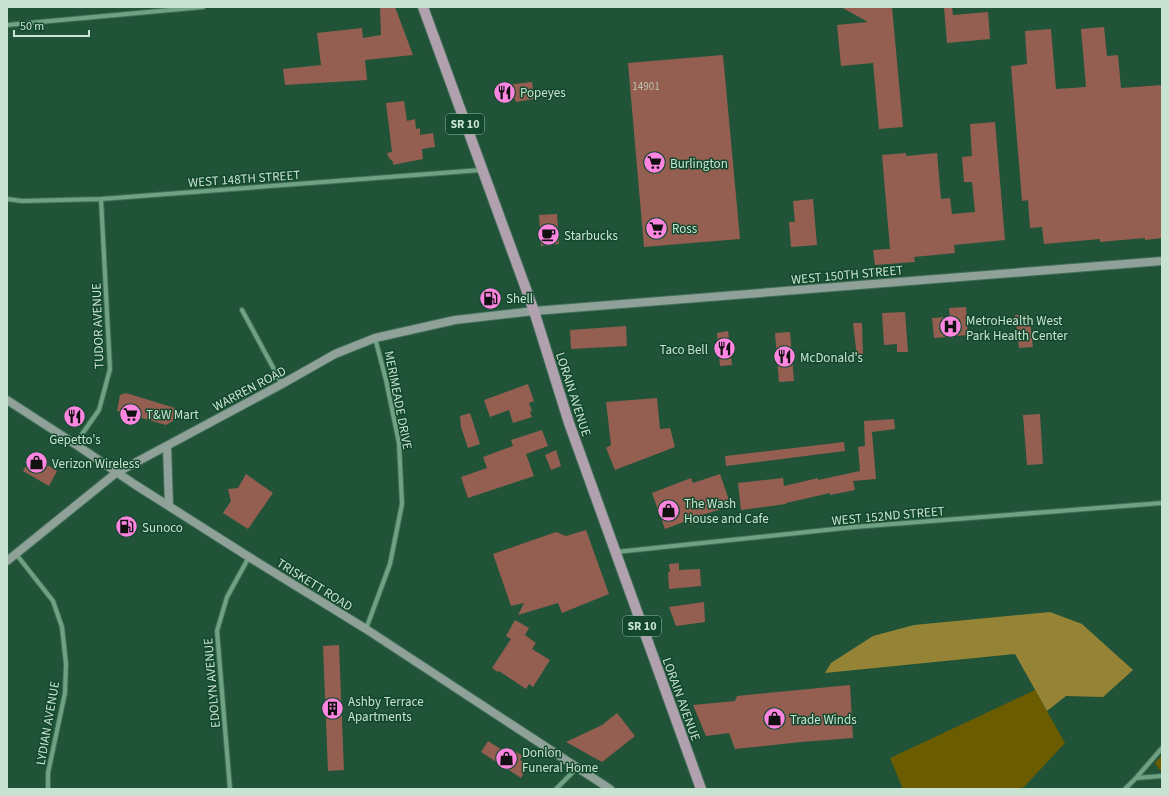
<svg xmlns="http://www.w3.org/2000/svg" width="1169" height="796" font-family="'Source Sans 3',sans-serif">
  <style>
    .green { fill: #6c5c00 }
    .forest { fill: #968436 }
    .building { fill: #945f50 }
    .lines { fill: none; stroke-linecap: round; stroke-linejoin: round }
    .street-casing { stroke: #406f58; stroke-width: 6 }
    .secondary-casing { stroke: #406f58; stroke-width: 10 }
    .primary-casing { stroke: #406f58; stroke-width: 12 }
    .street { stroke: #6ea282; stroke-width: 4 }
    .secondary { stroke: #8fa198; stroke-width: 8 }
    .primary { stroke: #b1a0ae; stroke-width: 10 }
    .labels { text-anchor: middle; stroke-width: 3; stroke-linejoin: round; paint-order: stroke }
    .number-label { font-size: 11px; fill: #bcc2b2 }
    .shield { fill: #13482d; stroke: #92b4a0; stroke-width: 1 }
    .shield-label { font-size: 12px; font-weight: bold; fill: #c9e3d2 }
    .poi-label { font-size: 13px; fill: #c9e3d2; stroke: #13482d; text-anchor: start }
    .street-label { font-size: 13px; fill: #c9e3d2; stroke: #13482d }
  </style>
  <rect width="100%" height="100%" fill="#205338"/>
  <path class="green" d="M1035 690 1065 743 1024 787 1017 789H903L890 758Z
    M1162 755V773L1155 763Z"/>
  <path class="forest" d="M1050 612 1082 624 1133 670 1103 697 1066 696 1047 711 1015 654 825 673 831 663 873 636 914 625Z"/>
  <path class="building" d="M380 7H395L413 55 365 60 367 80 285 85 283 69 321 65 317 33 362 28 363 38 381 35Z
    M841 7H892L903 127 879 129 873 63 841 66 837 25 868 22Z
    M944 7H952L953 15 988 12 990 39 947 43Z
    M1104 27 1107 56 1118 55 1121 88 1162 85V238L1145 240V238L1100 242V239L1044 244 1042 227 1030 228 1028 200 1022 201 1011 66 1027 64 1025 31 1051 29 1056 89 1086 87 1081 29Z
    M723 55 740 239 644 247 628 63Z
    M532 82 534 99 516 102 515 99 497 101 496 86Z
    M404 101 407 121 415 119 416 129 420 128V135L433 133 435 147 422 149 423 159 393 165V162L389 158 387 153 392 152 386 103Z
    M995 122 1005 240 954 245 955 253 914 257 915 262 875 265 873 250 890 249 882 155 906 153V156L937 153 941 199 950 198 952 214 975 212 972 182H964L962 157 972 156 970 124Z
    M813 199 817 245 791 247 789 222H795L793 201Z
    M557 214 559 244 541 246 539 215Z
    M966 307 968 335 934 338 932 318 950 317 949 308Z
    M905 312 908 352H897V344L884 345 882 313Z
    M1029 314 1033 347 1019 348 1015 315Z
    M853 323H862L863 356 857 357Z
    M626 326 627 346 571 349 570 330Z
    M728 331 732 365 720 366 717 333Z
    M790 332 794 381 779 382 775 333Z
    M528 384 534 401 529 403 532 411 530 412 532 417 513 423 509 410 490 417 484 400Z
    M126 393 175 408 173 421 166 425 117 411 120 395Z
    M657 398 660 429 670 428 675 447 615 470 606 448 611 445 606 402Z
    M470 413 480 444 468 448 461 427 460 416Z
    M1040 414 1043 464 1027 465 1023 415Z
    M894 419 895 429 872 432 876 479 853 481 855 490 830 495V493L786 503V504L741 510 738 483 783 478 784 486 818 478V480L860 471 858 447 865 446 864 421Z
    M542 430 548 446 526 454 534 476 468 498 461 477 487 468 483 457 513 446 511 440Z
    M844 442 845 451 726 466 725 456Z
    M556 450 561 466 551 470 545 455Z
    M32 455 57 471 49 486 23 471Z
    M246 474 273 493 248 529 223 513 231 501 228 489 238 488Z
    M720 474 731 506 702 515 704 521 690 525 689 520 665 529 652 493 691 478 693 483Z
    M586 530 609 594 562 613 558 603 518 615 524 603 511 606 493 554 556 532 566 536Z
    M679 563V570L700 569 701 586 669 589 668 572H670L669 564Z
    M704 602 705 622 676 626 669 607Z
    M515 620 529 628 525 635 536 643 532 649 550 660 533 687 529 684 526 689 499 671 498 672 492 668 511 639 506 636Z
    M339 645 344 770 328 771 323 646Z
    M850 685 853 738 801 742 735 749 729 733 706 736 693 705 735 701 737 696Z
    M617 713 635 736 602 762 566 742 602 725Z
    M488 741 512 756 515 751 523 756 520 760 525 763 524 766 527 768 521 778 481 752Z"/>
  <g class="lines">
    <defs>
      <path id="street" d="M7 25 203 7
        M7 199 22 201 101 199 481 170
        M242 310 282 384
        M75 444 99 410 110 369 101 199
        M616 552 854 527 1162 503
        M16 554 53 601 62 627 66 664 65 693 48 773V789
        M366 629 390 564 402 504 399 443 386 380 375 338
        M1136 778 1162 748
        M230 789 217 631 227 597 249 557
        M556 789 577 768
        M1125 789 1136 778 1162 776"/>
      <path id="secondary" d="M7 400 75 444 134 484 249 557 366 629 610 789
        M167 446 169 506
        M7 561 116 473 282 384 335 354 375 338 455 320 534 311 1162 261"/>
      <path id="primary" d="M423 7 534 311 569 423 701 789"/>
    </defs>
    <use href="#street" class="street-casing"/>
    <use href="#secondary" class="secondary-casing"/>
    <use href="#primary" class="primary-casing"/>
    <use href="#street" class="street"/>
    <use href="#secondary" class="secondary"/>
    <use href="#primary" class="primary"/>
  </g>
  <defs>
    <symbol id="restaurant-disc" viewBox="-11 -11 22 22"><circle r="9.5" fill="#fe86e1" stroke="#13482d"/><path d="M-5-6h1v4h1v-4h1v4h1v-4h1v5L-1.5 .5V6h-2V.5L-5-1ZM5-6V6H3V1.5H1.5Q1.5-4 5-6Z" fill="#111"/></symbol>
    <symbol id="supermarket-disc" viewBox="-11 -11 22 22"><circle r="9.5" fill="#fe86e1" stroke="#13482d"/><path d="M-6-5.5h2.5l.6 2H6L4.5 2H-2.5L-4.4-4H-6ZM-1.5 3.2a1.3 1.3 0 1 0 .1 0ZM3 3.2a1.3 1.3 0 1 0 .1 0Z" fill="#111"/></symbol>
    <symbol id="cafe-disc" viewBox="-11 -11 22 22"><circle r="9.5" fill="#fe86e1" stroke="#13482d"/><path d="M-5.5-4.5H6V0H3Q3 3.5 0 3.5H-2.5Q-5.5 3.5-5.5 0ZM3-3.2v2h1.7v-2ZM-6 4.5H4V6H-6Z" fill="#111"/></symbol>
    <symbol id="fuel-disc" viewBox="-11 -11 22 22"><circle r="9.5" fill="#fe86e1" stroke="#13482d"/><path d="M-5.5-6h7V0h2V4h1.3V-2.5L3-4.5l.8-.8L6-3V5H2.5V1h-1V6h-7ZM-4.2-4.7v3.2H.2V-4.7Z" fill="#111"/></symbol>
    <symbol id="hospital-disc" viewBox="-11 -11 22 22"><circle r="9.5" fill="#fe86e1" stroke="#13482d"/><path d="M-5-5h3v3.5h4V-5h3V5h-3V1.5h-4V5h-3Z" fill="#111"/></symbol>
    <symbol id="shop-disc" viewBox="-11 -11 22 22"><circle r="9.5" fill="#fe86e1" stroke="#13482d"/><path d="M-5-2.5h2.3a2.7 3.5 0 0 1 5.4 0H5L5.5 6h-11ZM-1.5-2.5h3a1.5 2.3 0 0 0-3 0Z" fill="#111"/></symbol>
    <symbol id="building-disc" viewBox="-11 -11 22 22"><circle r="9.5" fill="#fe86e1" stroke="#13482d"/><path d="M-4-6H4V6H1V3H-1V6H-4ZM-2.5-4.3h1.7v1.8h-1.7ZM.8-4.3h1.7v1.8H.8ZM-2.5-1h1.7V.8h-1.7ZM.8-1h1.7V.8H.8Z" fill="#111"/></symbol>
  </defs>
  <g fill-rule="evenodd">
    <use href="#restaurant-disc" x="492" y="80" width="25" height="25"/>
    <use href="#supermarket-disc" x="642" y="150" width="25" height="25"/>
    <use href="#supermarket-disc" x="644" y="216" width="25" height="25"/>
    <use href="#cafe-disc" x="536" y="222" width="25" height="25"/>
    <use href="#fuel-disc" x="478" y="286" width="25" height="25"/>
    <use href="#hospital-disc" x="938" y="314" width="25" height="25"/>
    <use href="#restaurant-disc" x="712" y="336" width="25" height="25"/>
    <use href="#restaurant-disc" x="772" y="344" width="25" height="25"/>
    <use href="#supermarket-disc" x="118" y="402" width="25" height="25"/>
    <use href="#restaurant-disc" x="62" y="404" width="25" height="25"/>
    <use href="#shop-disc" x="24" y="450" width="25" height="25"/>
    <use href="#shop-disc" x="656" y="498" width="25" height="25"/>
    <use href="#fuel-disc" x="114" y="514" width="25" height="25"/>
    <use href="#building-disc" x="320" y="696" width="25" height="25"/>
    <use href="#shop-disc" x="762" y="706" width="25" height="25"/>
    <use href="#shop-disc" x="494" y="746" width="25" height="25"/>
  </g>
  <g class="labels">
    <g class="number-label">
      <text x="646" y="90">14901</text>
    </g>
    <g class="shield">
      <rect x="446" y="114" width="38" height="20" rx="3"/>
      <rect x="623" y="616" width="38" height="20" rx="3"/>
    </g>
    <g class="shield-label">
      <text x="465" y="128">SR 10</text>
      <text x="642" y="630">SR 10</text>
    </g>
    <g class="poi-label">
      <text x="520" y="97">Popeyes</text>
      <text x="670" y="168">Burlington</text>
      <text x="672" y="233">Ross</text>
      <text x="564" y="240">Starbucks</text>
      <text x="506" y="303">Shell</text>
      <text x="966" y="325">MetroHealth West<tspan x="966" dy="15">Park Health Center</tspan></text>
      <text x="708" y="354" text-anchor="end">Taco Bell</text>
      <text x="800" y="362">McDonald's</text>
      <text x="146" y="419">T&amp;W Mart</text>
      <text x="75" y="444" text-anchor="middle">Gepetto's</text>
      <text x="52" y="468">Verizon Wireless</text>
      <text x="684" y="508">The Wash<tspan x="684" dy="15">House and Cafe</tspan></text>
      <text x="142" y="532">Sunoco</text>
      <text x="348" y="706">Ashby Terrace<tspan x="348" dy="15">Apartments</tspan></text>
      <text x="790" y="724">Trade Winds</text>
      <text x="522" y="757">Donlon<tspan x="522" dy="15">Funeral Home</tspan></text>
    </g>
    <g class="street-label">
      <text transform="translate(244 178) rotate(-4)" y="5">WEST 148TH STREET</text>
      <text transform="translate(847 274) rotate(-5)" y="5">WEST 150TH STREET</text>
      <text transform="translate(97 326) rotate(-92)" y="5">TUDOR AVENUE</text>
      <text transform="translate(249 388) rotate(-28)" y="5">WARREN ROAD</text>
      <text transform="translate(574 394) rotate(72)" y="5">LORAIN AVENUE</text>
      <text transform="translate(399 400) rotate(79)" y="5">MERIMEADE DRIVE</text>
      <text transform="translate(888 515) rotate(-5)" y="5">WEST 152ND STREET</text>
      <text transform="translate(315 584) rotate(32)" y="5">TRISKETT ROAD</text>
      <text transform="translate(211 683) rotate(-95)" y="5">EDOLYN AVENUE</text>
      <text transform="translate(682 699) rotate(70)" y="5">LORAIN AVENUE</text>
      <text transform="translate(47 723) rotate(-80)" y="5">LYDIAN AVENUE</text>
    </g>
  </g>
  <rect width="1169" height="796" fill="none" stroke="#c9e3d2" stroke-width="16"/>
  <path d="M14 30v6h75v-6" fill="none" stroke="#c9e3d2" stroke-width="2"/>
  <text x="20" y="30" font-size="12" fill="#c9e3d2" stroke="#13482d" stroke-width="3" paint-order="stroke">50 m</text>
</svg>
